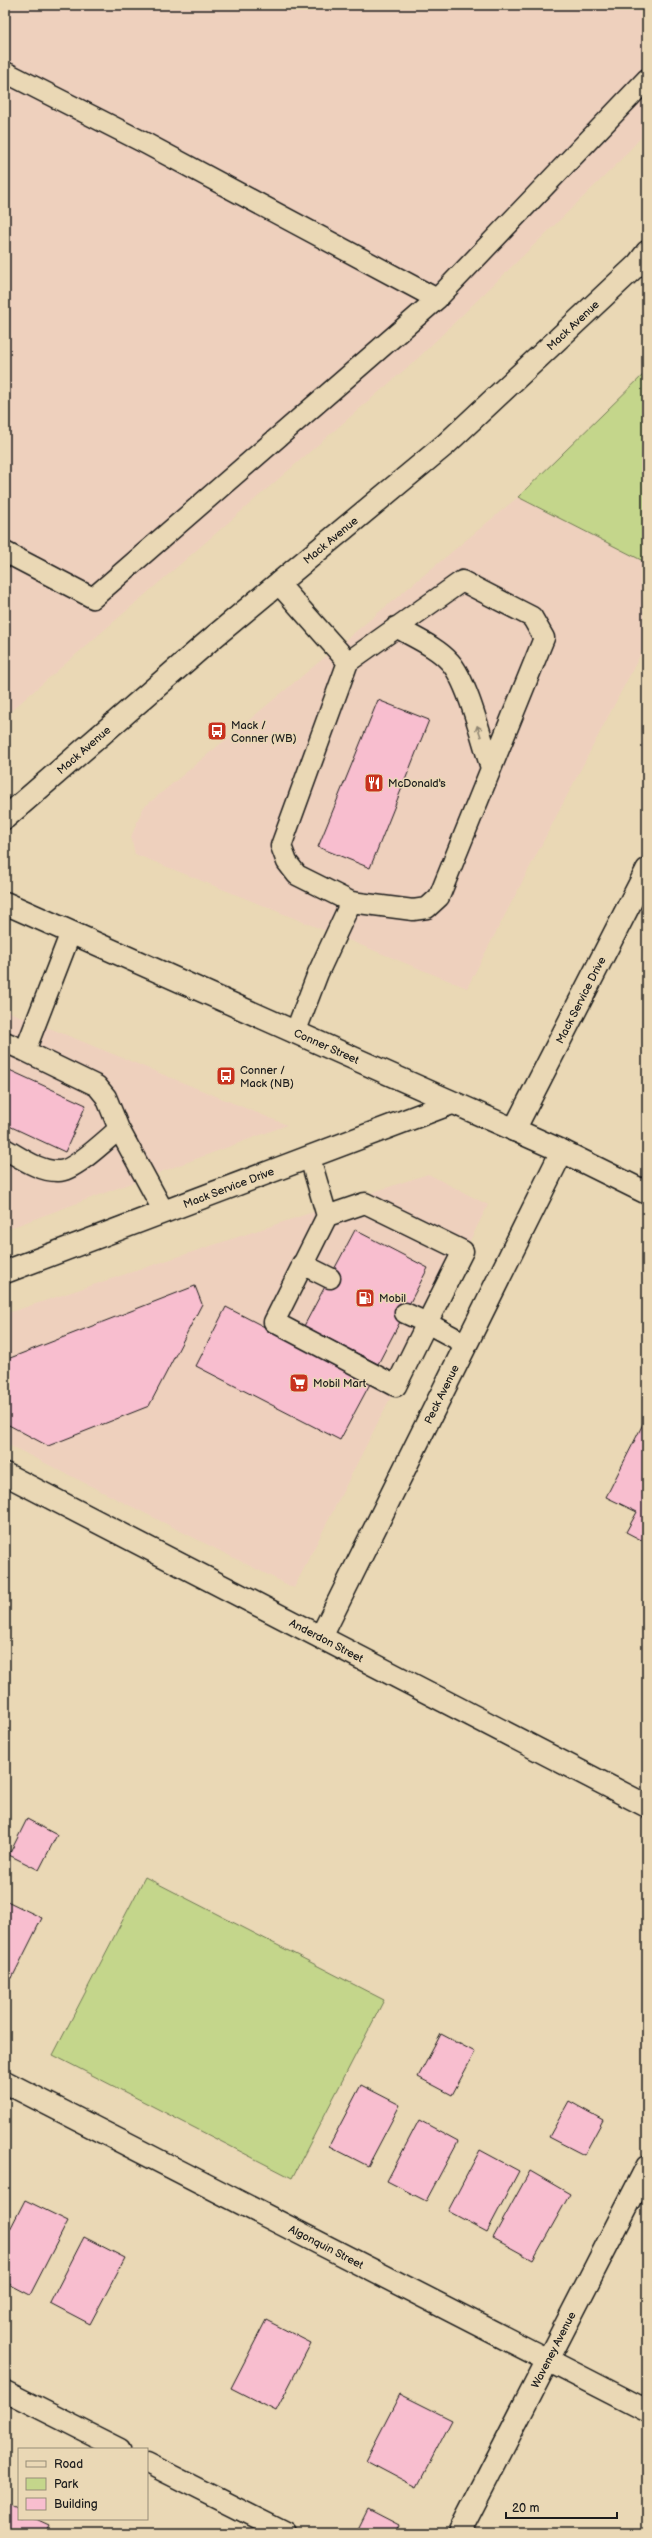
<svg xmlns="http://www.w3.org/2000/svg" width="652" height="2538" font-family="'Balsamiq Sans',sans-serif">
  <style>
    .built { fill: #eed0bd }
    .green { fill: #c4d68b; stroke: #707954 }
    .building { fill: #f8becf; stroke: #1c1c1c }
    .lines { fill: none; stroke-linecap: round; stroke-linejoin: round }
    .lane-casing { stroke: #1c1c1c; stroke-width: 23 }
    .street-casing { stroke: #1c1c1c; stroke-width: 25 }
    .secondary-casing { stroke: #1c1c1c; stroke-width: 25 }
    .lane { stroke: #ead8b5; stroke-width: 20 }
    .street { stroke: #ead8b5; stroke-width: 22 }
    .secondary { stroke: #ead8b5; stroke-width: 22 }
    .oneway { stroke: #8d8370 }
    .labels { text-anchor: middle; stroke-width: 3; stroke-linejoin: round; paint-order: stroke }
    .street-label { font-size: 11px; fill: #1c1c1c; stroke: #ead8b5 }
    .poi-label { font-size: 11px; fill: #1c1c1c; stroke: #ead8b5; text-anchor: start }
  </style>
  <rect width="100%" height="100%" fill="#ead8b5"/>
  <filter id="ink" filterUnits="userSpaceOnUse"><feTurbulence type="fractalNoise" baseFrequency=".025" numOctaves="2"/><feDisplacementMap in="SourceGraphic" scale="8" xChannelSelector="R" yChannelSelector="G"/><feConvolveMatrix kernelMatrix="1 2 1 2 8 2 1 2 1" color-interpolation-filters="sRGB"/></filter>
  <g filter="url(#ink)">
    <path class="built" d="M5 5H647V131L614 167 417 359 5 716Z
      M518 497 647 563V642L467 988 135 854 131 837 143 808Z
      M5 1010 287 1125 5 1230Z
      M428 1174 488 1205 294 1588 5 1443V1314Z"/>
    <path class="green" d="M647 371V563L518 497Z
      M145 1877 384 2000 292 2178 53 2055Z"/>
    <path class="building" d="M378 700 429 720 370 868 318 847Z
      M5 1068 86 1105 65 1152 5 1124Z
      M355 1230 428 1268 378 1364 304 1326Z
      M195 1286 202 1304 149 1406 48 1446 5 1423V1360Z
      M226 1307 371 1382 340 1440 196 1366Z
      M647 1416V1543L626 1532 637 1512 606 1497Z
      M27 1819 57 1835 39 1870 9 1855Z
      M5 1900 42 1918 12 1978 5 1975Z
      M441 2034 475 2052 452 2095 418 2077Z
      M361 2085 400 2105 368 2166 329 2146Z
      M569 2101 603 2120 584 2155 549 2137Z
      M419 2120 458 2141 426 2201 387 2181Z
      M480 2150 519 2171 487 2232 448 2211Z
      M530 2171 570 2194 533 2260 493 2238Z
      M25 2200 68 2221 30 2295 5 2282V2239Z
      M84 2237 125 2258 90 2324 50 2303Z
      M266 2320 311 2343 276 2411 231 2388Z
      M400 2394 452 2420 417 2487 366 2460Z
      M7 2504 19 2510V2519H36L49 2525 45 2533H5Z
      M368 2509 399 2525 395 2533H356Z"/>
    <g class="lines">
      <defs>
        <path id="lane" d="M5 72 145 143 437 299
          M5 552 93 598 437 299 647 79
          M462 581 532 617 544 638 439 897 427 908 413 910 351 902 297 875 287 862 281 846 348 662Z
          M278 583 348 662
          M396 627C413 637 437 647 450 662 468 682 482 741 491 768
          M295 1033 318 973 351 902
          M5 1042 25 1051 71 932
          M25 1051 97 1086 106 1097 119 1129 164 1212
          M5 1149C21 1158 40 1172 59 1171 74 1171 107 1139 119 1129
          M310 1158 327 1216 365 1203 463 1251 427 1323 466 1344
          M327 1216 274 1322 396 1386 427 1323 405 1313
          M302 1264 330 1278
          M5 2391 120 2449
          M147 2463 286 2533"/>
        <g id="street">
          <path id="s1" d="M514 1130 647 870"/>
          <path id="s2" d="M5 1272 452 1103"/>
          <path id="s3" d="M5 1474 647 1806"/>
          <path id="s4" d="M321 1637 562 1151"/>
          <path id="s5" d="M5 2082 647 2411"/>
          <path id="s6" d="M459 2533 647 2167"/>
        </g>
        <g id="secondary">
          <path id="s7" d="M5 818 209 641 446 444 638 264 647 252"/>
          <path id="s8" d="M5 903 562 1151 647 1193"/>
        </g>
      </defs>
      <use href="#lane" class="lane-casing"/>
      <use href="#street" class="street-casing"/>
      <use href="#secondary" class="secondary-casing"/>
      <use href="#lane" class="lane"/>
      <use href="#street" class="street"/>
      <use href="#secondary" class="secondary"/>
    </g>
    <defs><path id="oneway-shaft" d="M-6 0H5M1.5-3L5.5 0L1.5 3" fill="none" stroke-width="1.6" stroke-linecap="round" stroke-linejoin="round"/></defs>
    <use class="oneway" href="#oneway-shaft" transform="translate(479 731) rotate(-109)"/>
  </g>
  <defs>
    <symbol id="bus-square" viewBox="-11 -11 22 22"><rect x="-9" y="-9" width="18" height="18" rx="4" fill="#c8321e" stroke="#ead8b5"/><path d="M-5-6H5V4H4V6H2V4H-2V6H-4V4H-5ZM-3.5-4V0h7V-4ZM-3.5 1.2v1.5H-2V1.2ZM2 1.2v1.5H3.5V1.2Z" fill="#fff"/></symbol>
    <symbol id="restaurant-square" viewBox="-11 -11 22 22"><rect x="-9" y="-9" width="18" height="18" rx="4" fill="#c8321e" stroke="#ead8b5"/><path d="M-5-6h1v4h1v-4h1v4h1v-4h1v5L-1.5 .5V6h-2V.5L-5-1ZM5-6V6H3V1.5H1.5Q1.5-4 5-6Z" fill="#fff"/></symbol>
    <symbol id="fuel-square" viewBox="-11 -11 22 22"><rect x="-9" y="-9" width="18" height="18" rx="4" fill="#c8321e" stroke="#ead8b5"/><path d="M-5.5-6h7V0h2V4h1.3V-2.5L3-4.5l.8-.8L6-3V5H2.5V1h-1V6h-7ZM-4.2-4.7v3.2H.2V-4.7Z" fill="#fff"/></symbol>
    <symbol id="supermarket-square" viewBox="-11 -11 22 22"><rect x="-9" y="-9" width="18" height="18" rx="4" fill="#c8321e" stroke="#ead8b5"/><path d="M-6-5.5h2.5l.6 2H6L4.5 2H-2.5L-4.4-4H-6ZM-1.5 3.2a1.3 1.3 0 1 0 .1 0ZM3 3.2a1.3 1.3 0 1 0 .1 0Z" fill="#fff"/></symbol>
  </defs>
  <g fill-rule="evenodd">
    <use href="#bus-square" x="206" y="720" width="22" height="22"/>
    <use href="#restaurant-square" x="363" y="772" width="22" height="22"/>
    <use href="#bus-square" x="215" y="1065" width="22" height="22"/>
    <use href="#fuel-square" x="354" y="1287" width="22" height="22"/>
    <use href="#supermarket-square" x="288" y="1372" width="22" height="22"/>
  </g>
  <g class="labels">
    <g class="street-label">
      <text dy="4" stroke="none"><textPath href="#s7" startOffset="752">Mack Avenue</textPath></text>
      <text dy="4" stroke="none"><textPath href="#s7" startOffset="428">Mack Avenue</textPath></text>
      <text dy="4" stroke="none"><textPath href="#s7" startOffset="104">Mack Avenue</textPath></text>
      <text dy="4" stroke="none"><textPath href="#s1" startOffset="146">Mack Service Drive</textPath></text>
      <text dy="4" stroke="none"><textPath href="#s8" startOffset="352">Conner Street</textPath></text>
      <text dy="4" stroke="none"><textPath href="#s2" startOffset="239">Mack Service Drive</textPath></text>
      <text dy="4" stroke="none"><textPath href="#s4" startOffset="271">Peck Avenue</textPath></text>
      <text dy="4" stroke="none"><textPath href="#s3" startOffset="362">Anderdon Street</textPath></text>
      <text dy="4" stroke="none"><textPath href="#s5" startOffset="361">Algonquin Street</textPath></text>
      <text dy="4" stroke="none"><textPath href="#s6" startOffset="206">Waveney Avenue</textPath></text>
    </g>
    <g class="poi-label">
      <text x="231" y="729">Mack /<tspan x="231" dy="13">Conner (WB)</tspan></text>
      <text x="388" y="787">McDonald's</text>
      <text x="240" y="1074">Conner /<tspan x="240" dy="13">Mack (NB)</tspan></text>
      <text x="379" y="1302">Mobil</text>
      <text x="313" y="1387">Mobil Mart</text>
    </g>
  </g>
  <rect width="652" height="2538" fill="none" stroke="#ead8b5" stroke-width="20"/>
  <rect x="10" y="10" width="632" height="2518" fill="none" stroke="#1c1c1c" stroke-width="1.5" filter="url(#ink)"/>
  <rect x="18" y="2448" width="130" height="72" fill="#ead8b5" stroke="#988d78"/>
  <rect x="26" y="2461" width="20" height="6" fill="#ead8b5" stroke="#988d78"/>
  <text x="54" y="2468" font-size="12" fill="#1c1c1c">Road</text>
  <rect x="26" y="2478" width="20" height="12" fill="#c4d68b" stroke="#988d78"/>
  <text x="54" y="2488" font-size="12" fill="#1c1c1c">Park</text>
  <rect x="26" y="2498" width="20" height="12" fill="#f8becf" stroke="#988d78"/>
  <text x="54" y="2508" font-size="12" fill="#1c1c1c">Building</text>
  <path d="M506 2512v6h111v-6" fill="none" stroke="#1c1c1c" stroke-width="2"/>
  <text x="512" y="2512" font-size="12" fill="#1c1c1c" stroke="#ead8b5" stroke-width="3" paint-order="stroke">20 m</text>
</svg>
